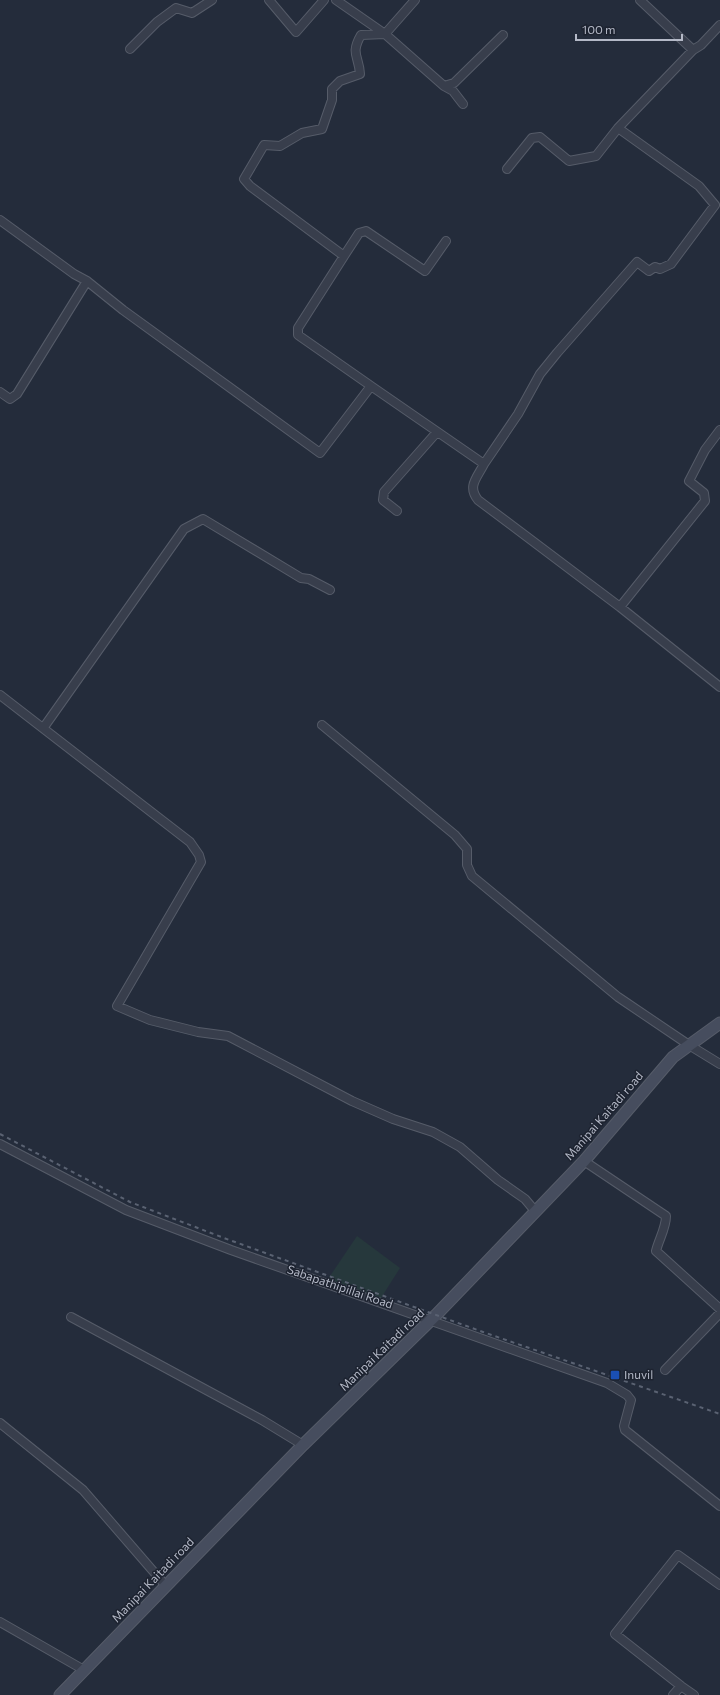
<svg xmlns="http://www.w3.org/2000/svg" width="720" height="1695" font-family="Commissioner,sans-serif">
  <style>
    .green { fill: #26383c }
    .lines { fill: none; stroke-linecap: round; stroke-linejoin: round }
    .street-casing { stroke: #565c69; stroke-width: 10 }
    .secondary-casing { stroke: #565c69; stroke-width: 13 }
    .street { stroke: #383e4c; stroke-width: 8 }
    .secondary { stroke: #464d5e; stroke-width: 11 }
    .rail { stroke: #5a6272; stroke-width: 2; stroke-dasharray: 4 4; stroke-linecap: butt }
    .transit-dot { fill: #1a4fb4; stroke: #1d2330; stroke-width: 1.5 }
    .labels { text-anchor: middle; stroke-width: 3; stroke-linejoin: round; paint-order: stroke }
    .street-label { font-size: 12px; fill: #b4b9c7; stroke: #1d2330 }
    .poi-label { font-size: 12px; fill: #b4b9c7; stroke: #1d2330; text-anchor: start }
  </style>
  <rect width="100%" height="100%" fill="#242c3b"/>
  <path class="green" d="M357 1236 400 1268 381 1298 328 1279Z"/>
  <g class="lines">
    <defs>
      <path id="street" d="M269 0 296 32 324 0
        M336 0 385 34 444 86 454 83 503 35
        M415 0 385 34 361 35C350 54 359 56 360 74L340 81 332 89V100L322 129 302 133 280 146 264 145 244 179 250 186 344 256 359 233 366 231 425 271 446 241
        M640 0 693 50 701 45 720 25
        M130 49 157 22 176 8 192 13 212 0
        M444 86 453 91 463 104
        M507 169 532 138 540 137 569 161 596 156 618 128
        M0 220 74 274 87 281 123 310 320 453 371 386 484 464C477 478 467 486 478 500L620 607 720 687
        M344 256 298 328V335L371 386
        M0 392 10 399 17 394 87 281
        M484 464 518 414 540 374 557 353 637 262 649 271 655 267 660 269 671 264 715 205 699 186 618 128 693 50
        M397 511 383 500 384 492 437 432
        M620 607 705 501 704 493 689 481 705 450 720 430
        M0 695 190 842 199 855 201 862 117 1006 150 1020 198 1032 228 1036 352 1101 393 1119 433 1132 460 1147 498 1180 525 1199 535 1211
        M322 725 455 835 467 849V865L472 876 618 997 689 1045 720 1064
        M44 727 184 529 203 519 301 578 309 579 330 590
        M0 1144 126 1210 231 1250 607 1383 627 1395 631 1400 624 1426 625 1430 720 1506
        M584 1161 666 1216C666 1228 659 1239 656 1251L720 1309
        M71 1317 262 1420 303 1445
        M665 1370 720 1313
        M0 1423 83 1490 166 1586
        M0 1622 84 1670
        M681 1686 615 1634 678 1555 720 1585
        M673 1695 681 1686 694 1695"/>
      <path id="secondary" d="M60 1695 303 1445 436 1315 584 1161 673 1057 720 1023"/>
    </defs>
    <use href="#street" class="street-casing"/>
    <use href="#secondary" class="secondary-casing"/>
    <use href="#street" class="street"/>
    <use href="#secondary" class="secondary"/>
    <path class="rail" d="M0 1134 130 1202 224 1238 483 1332 720 1414"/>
  </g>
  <rect class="transit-dot" x="610" y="1370" width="10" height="10" rx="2"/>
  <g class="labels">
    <g class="street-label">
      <text transform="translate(604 1116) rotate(-49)" y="4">Manipai Kaitadi road</text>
      <text transform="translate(340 1287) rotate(19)" y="4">Sabapathipillai Road</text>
      <text transform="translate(382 1350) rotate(-44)" y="4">Manipai Kaitadi road</text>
      <text transform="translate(153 1580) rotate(-46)" y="4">Manipai Kaitadi road</text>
    </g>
    <g class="poi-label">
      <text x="624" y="1379">Inuvil</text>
    </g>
  </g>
  <path d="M576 34v6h106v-6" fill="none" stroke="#b4b9c7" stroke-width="2"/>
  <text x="582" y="34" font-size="12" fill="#b4b9c7" stroke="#1d2330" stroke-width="3" paint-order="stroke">100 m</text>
</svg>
